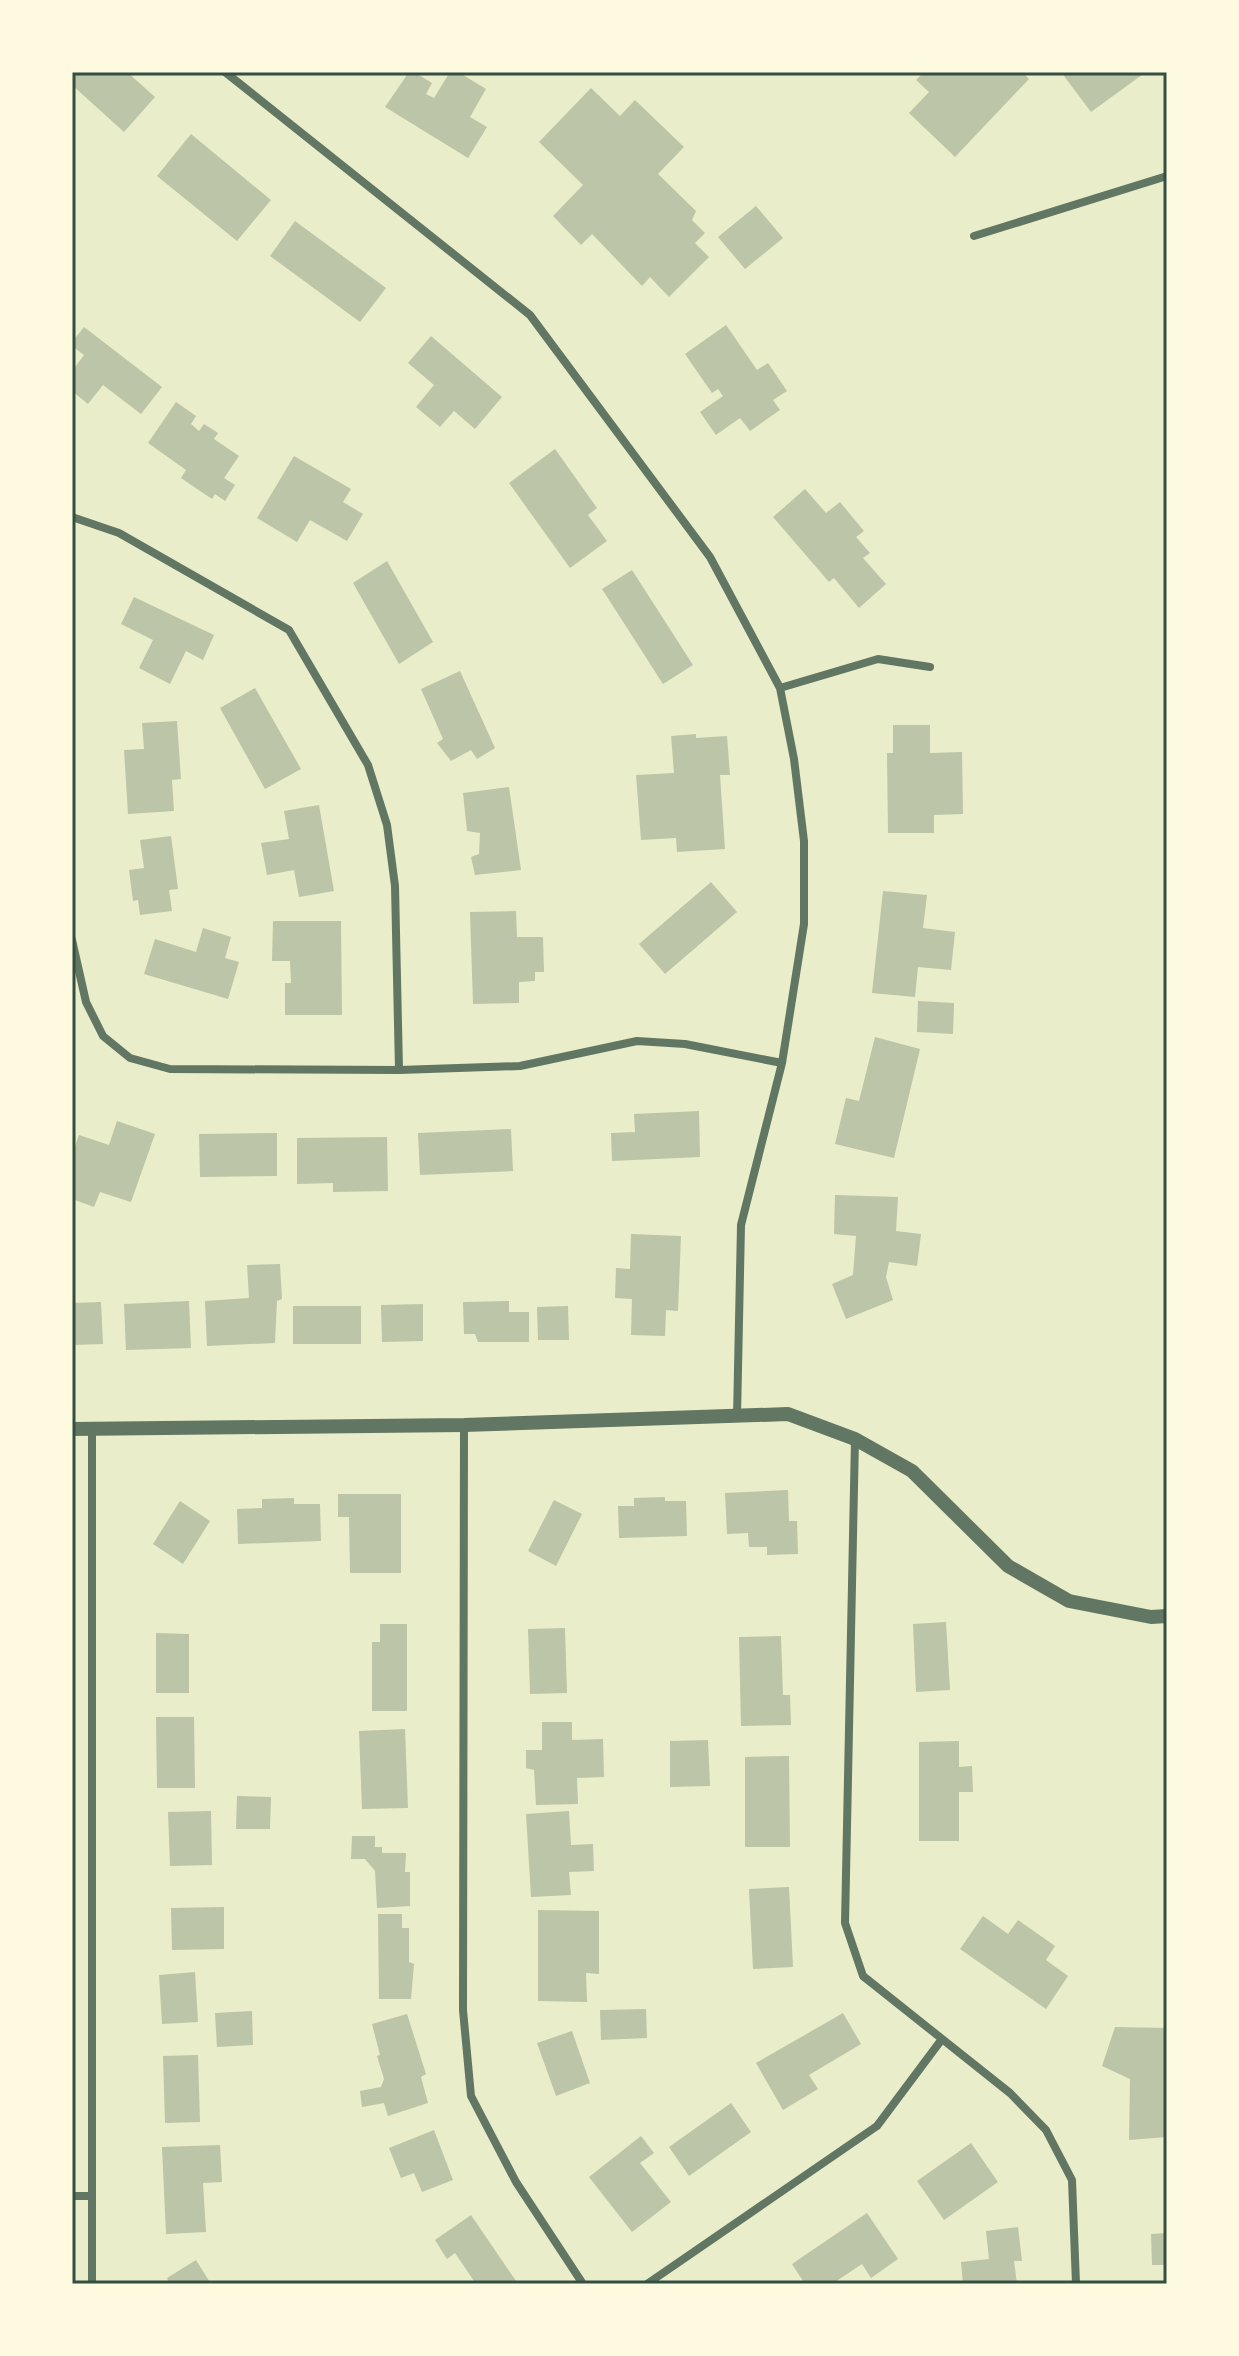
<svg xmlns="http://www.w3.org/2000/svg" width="1239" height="2356" font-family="'Exo 2',sans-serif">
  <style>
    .building { fill: #bcc5a7 }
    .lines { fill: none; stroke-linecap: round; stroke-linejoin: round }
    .minor { stroke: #617663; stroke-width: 8 }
    .tertiary { stroke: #617663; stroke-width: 14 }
    .neatline { fill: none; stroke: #344e41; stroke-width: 3 }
  </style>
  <rect width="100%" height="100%" fill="#e9edc9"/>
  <path class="building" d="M72 72H127L155 97 124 132 72 85Z
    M409 72H414L432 83 426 94 434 98 450 72H458L486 89 470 117 487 127 468 158 385 107Z
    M924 72H962L965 75 967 72H1022L1029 79 955 157 909 113 929 92 916 80Z
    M1061 72H1146L1091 112Z
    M591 88 620 116 635 100 684 147 658 174 696 211 692 220 705 233 695 243 709 257 669 297 650 277 642 286 592 234 581 245 553 216 583 185 539 142Z
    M191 134 271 200 237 241 157 176Z
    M756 206 783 238 745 269 718 237Z
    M295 221 386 288 360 322 270 256Z
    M726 325 757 370 768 363 787 391 773 400 780 410 750 431 740 418 716 435 700 412 723 396 718 389 712 393 685 354Z
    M84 327 162 387 141 414 103 385 88 404 72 391V371L84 355 72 346V342Z
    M431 336 502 397 475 429 454 411 440 427 416 407 434 385 408 363Z
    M176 402 196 416 191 424 199 431 204 424 218 433 214 439 239 456 224 478 235 485 225 501 215 494 212 499 181 478 186 470 148 443Z
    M555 449 597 508 588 515 607 541 570 568 509 483Z
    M294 456 351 489 343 502 363 514 347 541 310 520 297 542 257 518Z
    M805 489 826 513 840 502 864 531 856 537 870 553 863 558 886 584 859 608 834 578 829 582 773 517Z
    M387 561 433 642 399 664 353 583Z
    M632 570 693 665 663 684 602 589Z
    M134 597 214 635 203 660 186 651 170 684 139 668 153 640 121 624Z
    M460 671 495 748 477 759 471 750 451 761 437 743 443 739 421 689Z
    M255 688 301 769 265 789 220 708Z
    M177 721 181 779 172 780 174 811 128 814 124 750 144 749 142 723Z
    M893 725H930V753L962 752 963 814 934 815V833H888L887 753H893Z
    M696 734V738L727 736 730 775H720L725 849 677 852 676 838 641 840 636 775 674 773 671 736Z
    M509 787 521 870 475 875 471 857 479 854 480 833 467 831 463 793Z
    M319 805 334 891 299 897 294 870 267 875 261 843 289 839 284 811Z
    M171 836 178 889 169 890 172 911 140 915 138 900 133 901 129 870 144 868 140 840Z
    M711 882 737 912 665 974 639 944Z
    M883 891 927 895 923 928 955 932 951 970 918 967 915 997 872 993Z
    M516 911 517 937H543L544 972H535V981L519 982V1003L473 1004 470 912Z
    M273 921H341L342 1015H285V983H291L290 961H272Z
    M203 928 231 937 225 958 239 962 228 999 144 974 155 939 196 952Z
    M918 1001 954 1003 953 1034 917 1032Z
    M875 1037 920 1049 894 1158 835 1144 846 1098 859 1101Z
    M699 1111 700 1157 612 1161 611 1133 635 1132 634 1114Z
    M117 1121 155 1134 131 1202 100 1192 94 1207 72 1199V1154L79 1135 109 1145Z
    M511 1129 513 1171 420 1175 418 1133Z
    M277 1133V1176L200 1177 199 1134Z
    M387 1137 388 1191 333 1192V1183L297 1184V1138Z
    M835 1195 898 1197 896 1231 921 1234 917 1266 889 1262 886 1277 893 1300 846 1319 832 1284 853 1275 856 1236 834 1234Z
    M631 1234 681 1236 678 1311 666 1310 665 1336 631 1335 632 1299 615 1298 616 1268 630 1269Z
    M280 1264 282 1299 277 1301 275 1343 207 1346 205 1301 249 1298 247 1265Z
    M189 1301 191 1348 126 1350 124 1304Z
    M509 1301V1312H529V1342H478L475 1334H464L463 1302Z
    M101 1302 103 1344 72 1345V1303Z
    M423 1304V1341L382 1342 381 1305Z
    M293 1306H361V1344H293Z
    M568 1306 569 1340H538L537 1307Z
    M788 1490 789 1521H797L798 1554 767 1555V1547H749L748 1533 727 1534 725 1493Z
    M338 1494H401V1573H350L349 1517H338Z
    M665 1497V1501H686L687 1536 619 1538 618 1506H634V1498Z
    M294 1498V1504H320L321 1541 238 1544 237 1509 262 1508V1499Z
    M554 1500 582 1514 556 1566 528 1551Z
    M180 1501 210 1521 183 1564 153 1544Z
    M946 1622 950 1690 916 1692 913 1624Z
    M380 1624H407V1711H372V1642H380Z
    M565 1628 567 1693 530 1694 528 1629Z
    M156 1633 189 1634V1693H156Z
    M781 1636 783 1695H790L791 1725 741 1726 739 1637Z
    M156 1717H194L195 1788H157Z
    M542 1722H572V1740L603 1739 604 1777 577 1778 578 1804 536 1805 534 1770 526 1768V1750H542Z
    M405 1729 408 1808 362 1809 359 1731Z
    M708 1740 710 1786 670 1787V1741Z
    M959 1741V1767L972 1766 973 1792H959V1841H919V1742Z
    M789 1756 790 1847H745V1757Z
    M237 1796 271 1797 270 1829H236Z
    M211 1811 212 1865 170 1866 168 1812Z
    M569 1811 571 1845 593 1844 594 1871 569 1872 571 1895 531 1897 526 1814Z
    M352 1836H375V1847H382V1853H406L405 1872H410V1906L377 1908 375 1871 365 1859H351Z
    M789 1887 793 1967 753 1969 749 1889Z
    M224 1907V1949L172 1950 171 1908Z
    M538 1910 599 1911V1974L586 1973 587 2002 538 2001Z
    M378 1914H402V1928H409V1962L414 1964 411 1999H379Z
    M983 1916 1008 1934 1018 1920 1055 1946 1046 1960 1068 1976 1046 2009 960 1949Z
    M195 1972 198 2022 162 2024 159 1975Z
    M646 2009 647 2038 601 2040 600 2010Z
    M252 2011 253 2045 217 2047 215 2013Z
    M843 2013 861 2044 809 2075 818 2089 783 2110 756 2063Z
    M407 2014 426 2074 421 2077 428 2103 388 2116 384 2103 362 2107 360 2091 381 2087 384 2079 377 2056 380 2055 372 2024Z
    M1115 2027 1167 2028V2137L1129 2140 1130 2079 1102 2066Z
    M572 2031 590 2083 556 2096 537 2043Z
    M198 2055 200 2122 165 2123 163 2056Z
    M731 2103 751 2132 689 2176 669 2147Z
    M434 2130 453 2180 422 2192 414 2173 401 2178 389 2148Z
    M641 2136 654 2153 640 2163 671 2202 632 2232 589 2177Z
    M971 2143 998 2182 944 2220 917 2181Z
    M220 2145 222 2182 203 2183 206 2232 166 2234 162 2147Z
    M867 2213 898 2259 871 2278 862 2264 832 2284H805L792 2264Z
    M471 2215 518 2284H476L455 2253 447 2259 435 2240Z
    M1018 2227 1022 2261H1014L1017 2284H963L961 2262 989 2259 986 2231Z
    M1167 2233V2265H1152L1151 2234Z
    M196 2260 211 2284H170L167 2278Z"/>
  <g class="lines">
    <path class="minor" d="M225 72 530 315 710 557 780 688 794 759 804 841V924L782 1063 741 1225 737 1417
      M974 236 1167 176
      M72 517 119 533 289 630 368 765 387 825 395 886 399 1070
      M780 688 878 659 930 667
      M72 940 86 1002 103 1036 130 1058 170 1069 399 1070 520 1066 637 1041 685 1044 782 1063
      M464 1425 463 2010 471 2096 516 2182 583 2284
      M92 1429V2284
      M855 1439 845 1923 863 1976 1010 2093 1046 2130 1072 2180 1076 2284
      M72 2196H91
      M647 2284 877 2126 942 2039"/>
    <path class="tertiary" d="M72 1429 464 1425 788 1414 855 1439 912 1471 1008 1566 1069 1601 1151 1617 1167 1616"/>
  </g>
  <rect width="1239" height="2356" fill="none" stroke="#fefae0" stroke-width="148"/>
  <rect x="74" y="74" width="1091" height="2208" class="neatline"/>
</svg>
